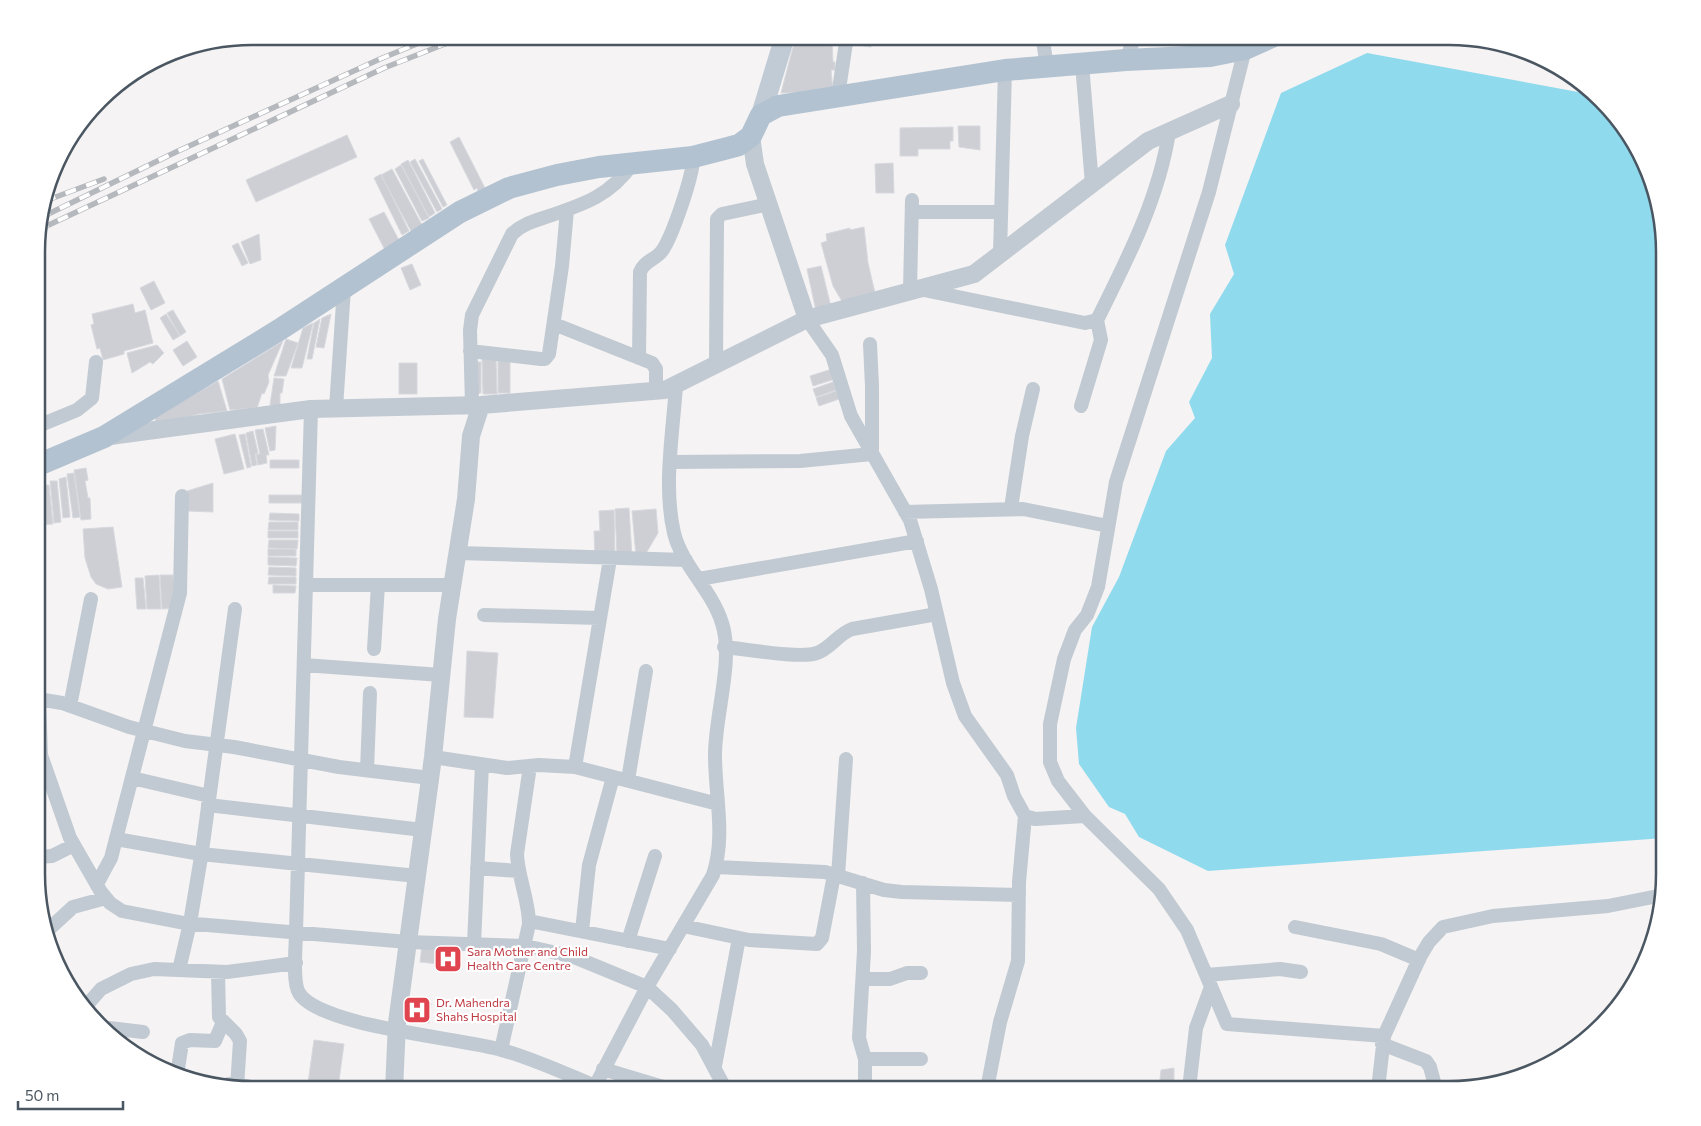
<svg xmlns="http://www.w3.org/2000/svg" width="1701" height="1126" font-family="Commissioner,sans-serif">
  <style>
    .water { fill: #90daee }
    .building { fill: #cdcfd5; stroke: #d7d9de }
    .lines { fill: none; stroke-linecap: round; stroke-linejoin: round }
    .minor { stroke: #c1cad2; stroke-width: 14 }
    .tertiary { stroke: #c1cad2; stroke-width: 18 }
    .secondary { stroke: #c1cbd6; stroke-width: 20 }
    .primary { stroke: #b3c2d1; stroke-width: 22 }
    .rail-casing { stroke: #b5b8bd; stroke-width: 5.5 }
    .rail { stroke: #fff; stroke-width: 4; stroke-dasharray: 11; stroke-linecap: butt }
    .labels { text-anchor: middle; stroke-width: 4.5; stroke-linejoin: round; paint-order: stroke }
    .health-label { font-size: 12px; fill: #be3a42; stroke: #fff; text-anchor: start }
    .rim { fill: none; stroke: #4a5661; stroke-width: 2.5 }
  </style>
  <rect width="100%" height="100%" fill="#f5f3f3"/>
  <path class="water" d="M1367 53 1589 94 1636 144 1664 238V838L1208 871 1139 837 1125 814 1109 807 1079 764 1076 728 1092 627 1119 577 1166 451 1195 418 1189 402 1212 358 1210 314 1234 274 1225 245 1281 93Z"/>
  <path class="building" d="M796 36 832 42 833 62H835V70H831L833 92 781 93Z
    M851 36H882L880 43 872 42 871 47 849 44Z
    M958 126H980V150L959 147Z
    M953 127V141H950V149H918V156H900V128Z
    M347 135 357 157 256 202 246 180Z
    M459 137 485 188 478 191 477 188 474 190 450 142Z
    M415 159 442 209 437 212 410 162Z
    M423 159 447 205 443 207 419 161Z
    M408 160 435 213 429 217 401 164Z
    M893 163 894 193H876L875 164Z
    M401 165 429 218 422 221 395 169Z
    M392 169 422 225 411 231 381 175Z
    M381 174 409 231 402 235 374 178Z
    M384 212 401 244 386 252 369 219Z
    M864 227 868 263 875 293 843 303 833 286 821 243 827 241 826 234 850 228V230Z
    M259 234 261 260 250 264 241 242Z
    M238 243 248 263 242 266 232 246Z
    M412 264 421 285 410 290 401 268Z
    M821 266 831 307 816 311 807 269Z
    M154 281 165 303 151 310 140 288Z
    M133 304 135 313 145 310 153 343 124 351V354L103 360 100 348 97 349 91 325 94 324 92 314Z
    M173 310 186 332 180 336 167 313Z
    M166 314 180 336 173 340 160 318Z
    M331 314 324 348 316 347 322 318Z
    M320 319 312 359H307L314 323Z
    M313 323 302 368H291L303 328Z
    M286 339 298 343 286 376H274Z
    M187 341 197 357 183 366 173 350Z
    M283 341 268 375 269 382 264 394 262 393 257 408 230 410 222 379Z
    M157 345 164 353 153 364 150 362 132 373 127 353Z
    M482 358H496L497 394H483Z
    M498 361H510V393H498Z
    M474 362H481V393L475 394Z
    M399 363H417V394H399Z
    M832 369 835 379 813 386 810 376Z
    M274 378 284 379 282 393H280V406L270 405Z
    M218 381 227 411 199 414 157 426 155 417Z
    M833 382 836 390 816 397 813 389Z
    M836 391 839 399 819 406 816 398Z
    M276 426 275 450 270 451 265 428Z
    M263 429 269 455H266L267 463 258 465 256 454H260L255 430Z
    M253 431 258 453 255 454 257 465 252 466 246 433Z
    M235 434 244 469 224 474 215 439Z
    M245 434 251 467 247 468 239 435Z
    M270 460H299V468H270Z
    M86 468 88 480 85 481 88 498H90L91 519 81 520 74 470Z
    M74 473 80 517 73 518 67 474Z
    M66 477 70 517 63 518 59 479Z
    M50 481H57L61 522 54 523Z
    M213 483V512L187 511V491Z
    M42 485H49L53 524 39 525V517H45Z
    M42 488 43 513H38V489Z
    M269 495H302V503H269Z
    M629 508 632 556H617L615 509Z
    M656 509 658 533 645 555 636 556 632 511Z
    M614 510 615 555 595 556 594 531H600L599 511Z
    M270 513 299 514V521L269 520Z
    M269 522H298V530H268Z
    M113 527 122 587 108 589 96 584 91 577 85 558 83 529Z
    M268 531H298V538H268Z
    M269 540H298L297 549 268 548Z
    M268 549H296V556H268Z
    M268 557 297 558 296 566 268 565Z
    M269 567 296 568V576L268 575Z
    M159 575 161 609H147L145 576Z
    M160 575H173L175 608 162 609Z
    M269 577H296V584H268Z
    M135 578H143L146 609H137Z
    M273 585 296 586 295 593H273Z
    M467 651 498 653 493 718 464 717Z
    M422 945 459 949 457 966 420 962Z
    M404 1001 431 1003 429 1023 402 1020Z
    M314 1040 344 1044 338 1088 308 1083Z
    M1174 1068V1089H1159L1161 1070Z"/>
  <g class="lines">
    <path class="minor" d="M1039 36 1043 41 1047 67
      M1245 49 1209 192 1116 482 1098 587 1087 615 1075 630 1064 659 1050 724V762L1058 781 1085 816 1159 889 1187 930 1227 1024 1384 1036 1420 957 1429 942 1443 927 1493 916 1608 906 1663 895
      M1210 56 1217 36
      M1126 60 1135 36
      M1082 64 1092 184
      M838 96 847 36
      M912 212H1001
      M1000 254 1005 70
      M919 289 1085 323 1097 320C1127 260 1159 198 1169 132
      M910 290 912 200
      M807 319 832 355 851 416 910 520 931 589 953 683 965 716 1007 775 1014 796 1025 816 1035 819 1085 816
      M554 324 652 363 656 369V391
      M470 351 541 359H545L549 354 562 266 567 210
      M639 358 640 272C644 261 655 260 662 251 672 237 694 174 693 157
      M716 365 717 219 722 214 769 204
      M472 405 470 330 472 315 512 234C522 224 535 221 549 216 585 204 611 195 633 163
      M1081 406 1101 340 1097 320
      M336 408 344 288
      M311 409 296 932C296 947 292 981 299 993 320 1027 462 1038 502 1050 534 1059 564 1073 595 1086
      M38 426 77 410 92 398 96 362
      M671 462 800 461 872 454V386L870 344
      M1011 508 1022 436 1033 389
      M905 512 1023 509 1108 526
      M458 553 686 560
      M699 579 917 541
      M306 585H453
      M484 615 600 618
      M724 647C747 649 798 659 817 653 831 648 838 634 852 629L937 614
      M374 649 378 585
      M304 665 441 675
      M38 699 62 703 129 727 185 741 234 747 339 767 430 778
      M39 699 41 755 70 838 101 892 110 903 122 911 184 923 408 942 526 946 574 957 647 987 672 1010 702 1045 726 1090
      M70 706 91 599
      M433 757 507 768 539 765 575 767 718 804
      M575 767 610 559
      M367 770 370 693
      M132 778 209 796
      M628 780 646 671
      M208 805 423 830
      M116 839 201 854 417 876
      M38 857 52 856 74 845
      M716 867 825 872 884 890 902 892 1019 895
      M477 868 519 871
      M838 876 846 759
      M863 883 864 951 859 1038 865 1059V1090
      M97 884 111 858 180 593 182 496
      M529 921 670 949
      M683 926 749 940 817 944 822 938 834 875
      M1295 927 1381 944 1419 960
      M48 930 73 907 106 898
      M582 931 589 865 613 777
      M628 941 655 856
      M474 944 482 764
      M179 970 190 923 202 851 235 609
      M218 972 219 1017 236 1034 240 1041 237 1087
      M1206 975 1280 969 1301 972
      M863 979H890L907 973H921
      M87 1005 101 989 131 974 154 969 227 972 296 963
      M109 1028 143 1032
      M1382 1044 1426 1061 1430 1067 1436 1089
      M501 1050 529 924C529 900 518 878 517 854L530 766
      M865 1059H921
      M715 1066 739 938
      M603 1069 673 1090
      M177 1075 182 1043 190 1040 215 1041 223 1022
      M987 1089 1000 1022 1018 961 1019 882 1025 816
      M1189 1089 1196 1028 1211 987
      M1378 1089 1384 1037
      M593 1090 647 987 713 875C726 836 715 796 715 755 715 715 734 660 722 623 712 590 682 566 674 533 663 486 673 433 676 385"/>
    <path class="tertiary" d="M751 136 755 164 807 319
      M110 436 311 409 481 405 665 390 807 319 974 274 1148 141 1231 104
      M229 1086 259 1090
      M394 1090 397 1023 433 757 447 619 466 499 471 436 481 405"/>
    <path class="secondary" d="M761 115 785 36"/>
    <path class="primary" d="M38 465 104 437 279 330 460 212 509 188 557 175 599 167 693 157 724 149 739 145 751 136 761 115 778 106 1005 70 1126 60 1210 56 1245 49 1274 36"/>
    <defs>
      <path id="rail" d="M45 201 104 179
        M40 218 176 152 380 59 436 36
        M38 230 384 68 465 36"/>
    </defs>
    <use href="#rail" class="rail-casing"/>
    <use href="#rail" class="rail"/>
  </g>
  <defs>
    <symbol id="hospital-square" viewBox="-11 -11 22 22"><rect x="-9" y="-9" width="18" height="18" rx="4" fill="#e0444e" stroke="#fff"/><path d="M-5-5h3v3.5h4V-5h3V5h-3V1.5h-4V5h-3Z" fill="#fff"/></symbol>
  </defs>
  <g fill-rule="evenodd">
    <use href="#hospital-square" x="432" y="943" width="32" height="32"/>
    <use href="#hospital-square" x="401" y="994" width="32" height="32"/>
  </g>
  <g class="labels">
    <g class="health-label">
      <text x="467" y="956">Sara Mother and Child<tspan x="467" dy="14">Health Care Centre</tspan></text>
      <text x="436" y="1007">Dr. Mahendra<tspan x="436" dy="14">Shahs Hospital</tspan></text>
    </g>
  </g>
  <path d="M0 0H1701V1126H0ZM252 45H1449A207 207 0 0 1 1656 252V874A207 207 0 0 1 1449 1081H252A207 207 0 0 1 45 874V252A207 207 0 0 1 252 45Z" fill="#fff" fill-rule="evenodd"/>
  <path class="rim" d="M252 45H1449A207 207 0 0 1 1656 252V874A207 207 0 0 1 1449 1081H252A207 207 0 0 1 45 874V252A207 207 0 0 1 252 45Z"/>
  <path d="M18 1101v8h105v-8" fill="none" stroke="#4a5661" stroke-width="2.5"/>
  <text x="25" y="1101" font-size="15" fill="#4a5661" stroke="#ffffff" stroke-width="4" paint-order="stroke">50 m</text>
</svg>
